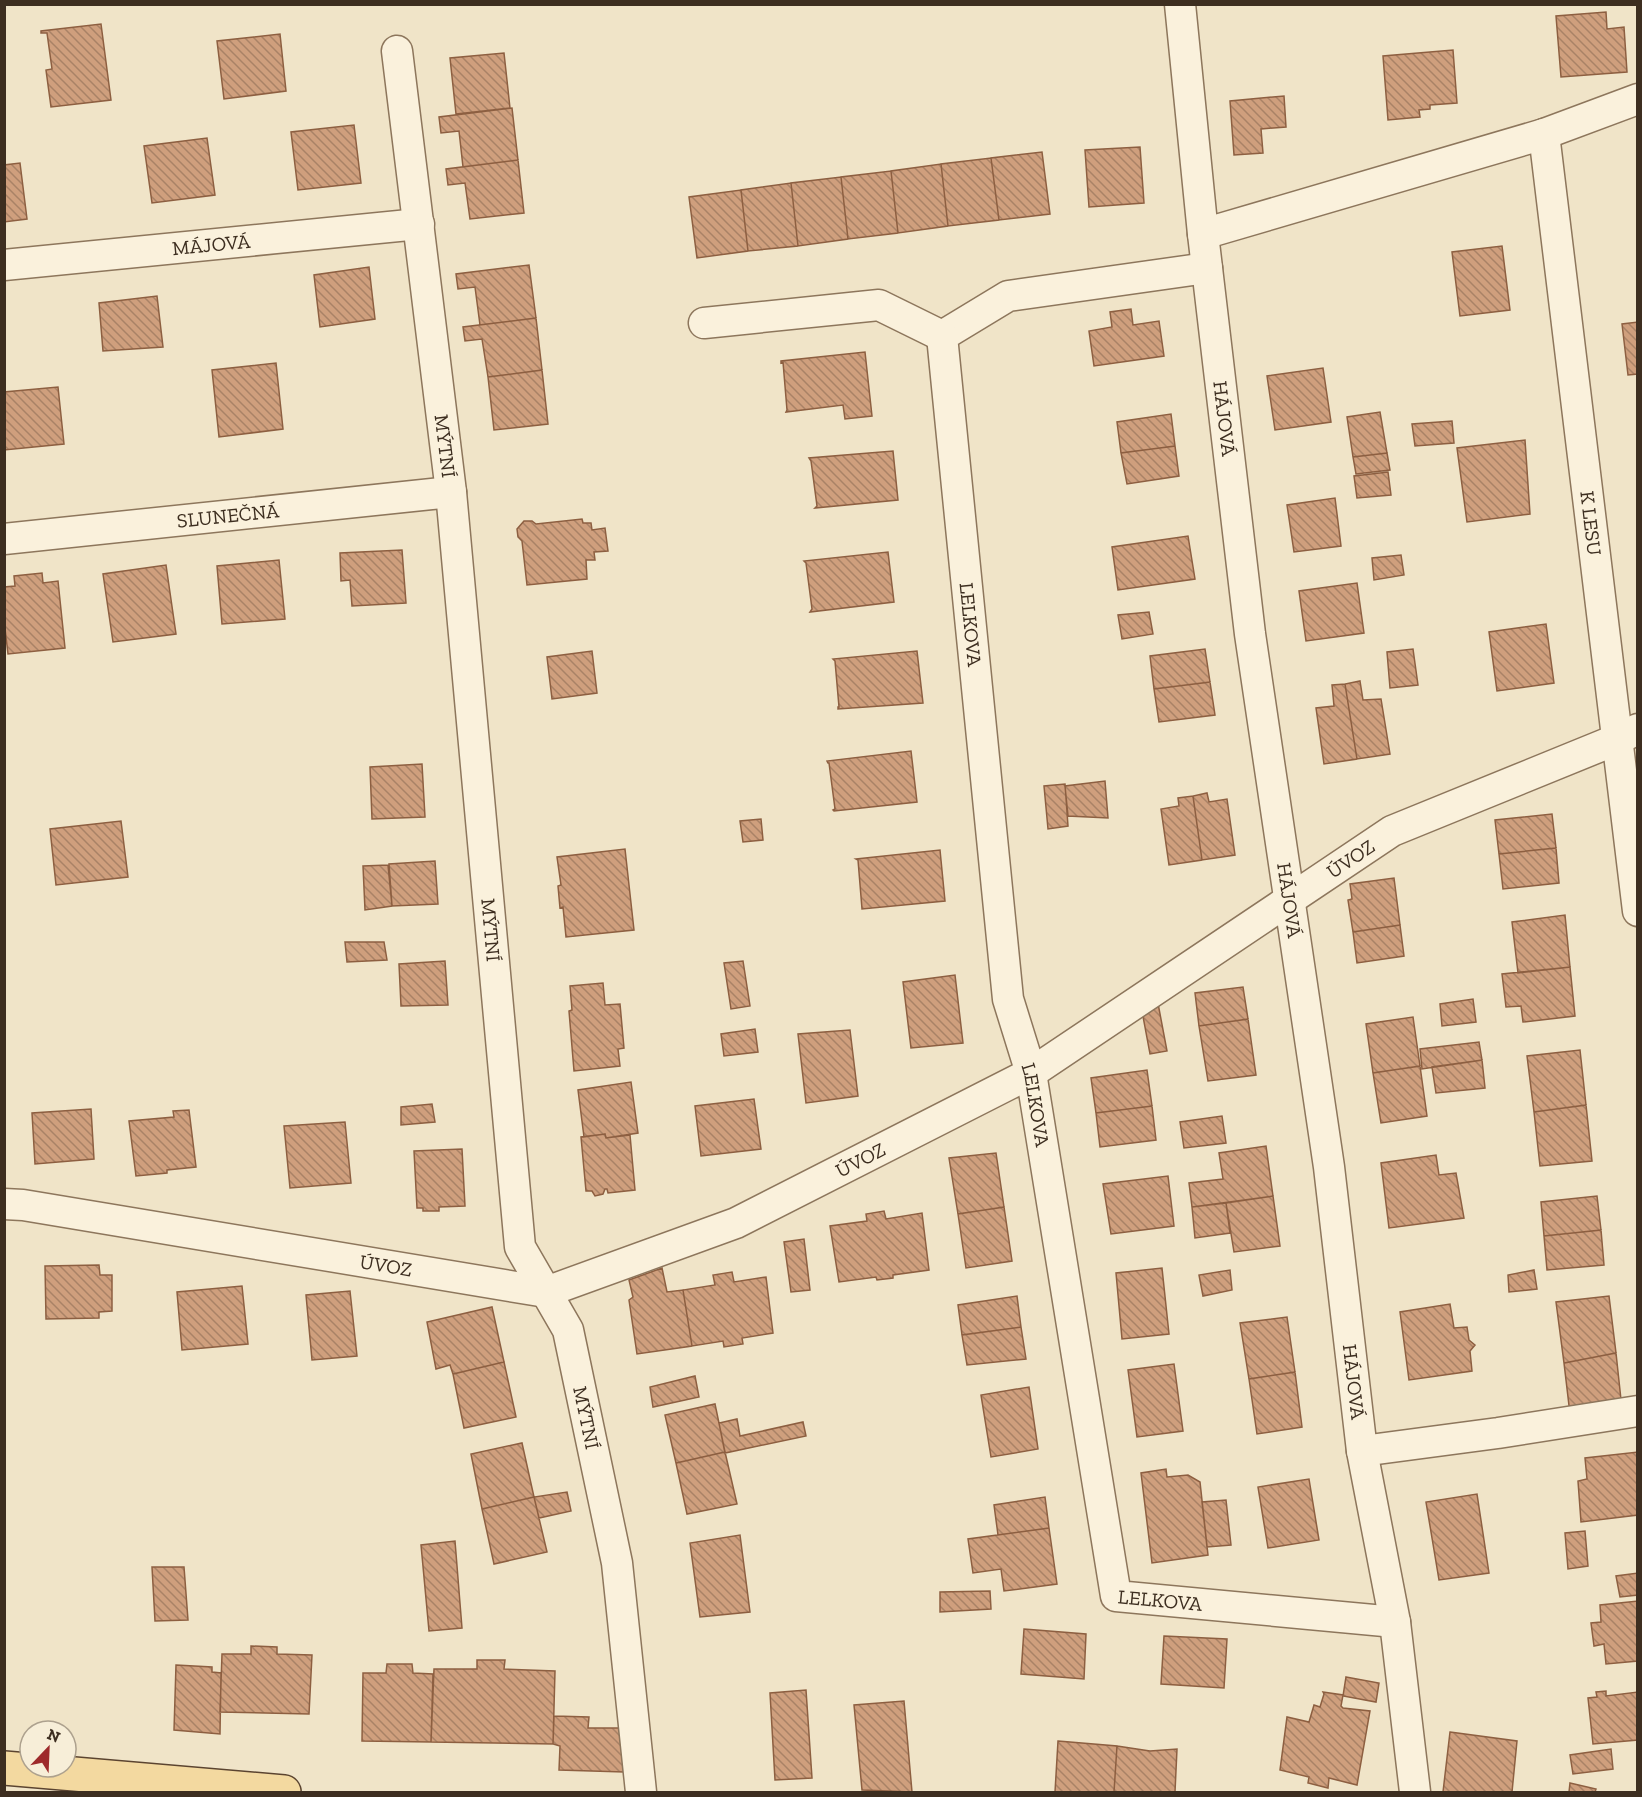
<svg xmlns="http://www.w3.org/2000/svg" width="1642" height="1797" font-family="'Zilla Slab',serif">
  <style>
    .building { fill: url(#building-back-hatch); stroke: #8d5f41; stroke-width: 1.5 }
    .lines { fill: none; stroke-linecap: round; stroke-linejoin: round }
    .minor-casing { stroke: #8d765c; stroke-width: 33 }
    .primary-casing { stroke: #5b4430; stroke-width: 36 }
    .minor { stroke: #faf1dc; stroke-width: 30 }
    .primary { stroke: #f3d9a0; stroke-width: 33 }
    .labels { text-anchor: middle; stroke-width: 4.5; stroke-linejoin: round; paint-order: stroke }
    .street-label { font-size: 20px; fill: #3d2e20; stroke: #f7eed8 }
  </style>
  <defs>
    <pattern id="building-back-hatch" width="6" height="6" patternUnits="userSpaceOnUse" patternTransform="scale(1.5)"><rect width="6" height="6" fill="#cf9f7d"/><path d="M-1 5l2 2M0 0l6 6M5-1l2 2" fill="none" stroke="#a98266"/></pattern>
  </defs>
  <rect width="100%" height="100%" fill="#f0e4c8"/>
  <path class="building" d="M1606 12 1607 29 1624 27 1627 72 1561 77 1556 16Z
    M101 24 111 100 51 107 46 70 52 69 47 33H41V31Z
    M280 34 286 91 224 99 217 41Z
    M1453 50 1457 103 1430 105V109L1419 110 1420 117 1388 120 1383 56Z
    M504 53 510 108 456 114 450 58Z
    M1284 96 1286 127 1261 129 1263 153 1234 155 1230 101Z
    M512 108 518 160 463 167 459 131 441 133 439 117Z
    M354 125 361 183 298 190 291 132Z
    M207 138 215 195 152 203 144 146Z
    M1140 147 1144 203 1089 207 1085 150Z
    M1042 152 1050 214 999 220 991 158Z
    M991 158 999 220 948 226 941 164Z
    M518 160 524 213 470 219 465 183 448 185 446 169Z
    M20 163 27 219 4 222V165Z
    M941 164 948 226 898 233 891 171Z
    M891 171 898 233 848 239 841 177Z
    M841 177 848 239 798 246 791 183Z
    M791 183 798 246 748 251 741 190Z
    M741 190 748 251 697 258 689 197Z
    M1502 246 1510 310 1460 316 1452 252Z
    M529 265 536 318 480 325 475 287 458 289 456 274Z
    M369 267 375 319 320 327 314 275Z
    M157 296 163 347 103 351 99 303Z
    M1131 309 1133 325 1159 321 1164 356 1094 366 1089 331 1112 327 1110 312Z
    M536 318 542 370 488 377 482 339 465 341 463 327Z
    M1638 322V374L1628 375 1622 324Z
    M865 352 872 416 845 419 843 405 786 412 787 410 783 362 781 363V361Z
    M276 363 283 429 219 437 212 370Z
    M1323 368 1331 422 1275 430 1267 376Z
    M542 370 548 424 494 430 488 377Z
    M58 387 64 444 4 450V392Z
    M1380 412 1387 453 1353 457 1347 417Z
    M1171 414 1175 446 1121 453 1117 422Z
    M1452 421 1454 443 1415 446 1412 424Z
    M1525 440 1530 514 1467 522 1457 448Z
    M1175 446 1179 476 1127 484 1121 453Z
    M893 451 898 500 815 508 817 506 811 461 809 458Z
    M1387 453 1390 470 1356 474 1353 457Z
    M1388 472 1391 495 1357 498 1354 476Z
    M1335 498 1341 546 1294 552 1287 505Z
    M582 519 583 523H591L592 530 605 528 608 551 594 552 595 560H586L587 579 527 585 522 541 518 537 517 529 524 521H532L536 524Z
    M1188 536 1195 579 1118 590 1112 547Z
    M402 550 406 603 352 606 350 580 341 581 340 553Z
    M888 552 894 602 810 612 812 609 806 563 804 561Z
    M1401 555 1404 575 1374 580 1372 558Z
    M279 560 285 619 222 624 217 566Z
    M166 565 176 634 113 642 103 574Z
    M42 573 43 583 58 581 65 648 8 654 4 620V587L15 586 14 576Z
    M1357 583 1364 633 1306 641 1299 591Z
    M1149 612 1153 634 1122 639 1118 615Z
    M1546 624 1554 683 1497 691 1489 632Z
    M1205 649 1210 682 1154 689 1150 656Z
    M1413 649 1418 685 1390 688 1387 652Z
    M592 651 597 693 552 699 547 657Z
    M917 651 923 703 838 709V707H839L835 661 833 659Z
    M1360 681 1363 700 1381 699 1390 754 1357 759 1345 684Z
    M1210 682 1215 715 1159 722 1154 689Z
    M1345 684 1357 759 1324 764 1316 708 1334 706 1332 685Z
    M911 751 917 802 834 811 833 810 835 809 829 763H828L827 761Z
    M422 764 425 817 372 819 370 767Z
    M1105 781 1108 818 1068 816 1065 786Z
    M1065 784 1068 826 1048 829 1044 786Z
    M1207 793 1209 802 1227 799 1235 855 1202 860 1193 796Z
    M1193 796 1202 860 1169 865 1161 809 1179 806 1178 798Z
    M1552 814 1556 848 1499 854 1495 820Z
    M761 819 763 840 743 842 740 821Z
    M121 821 128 877 56 885 50 829Z
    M1556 848 1559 883 1503 889 1499 854Z
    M625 849 634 930 566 937 563 907 560 908 558 886 561 885 557 857Z
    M940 850 945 901 862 909 858 860 856 859Z
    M435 861 438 904 392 906 389 864Z
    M388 865 392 906 365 910 363 866Z
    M1394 878 1400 925 1353 932 1348 900 1352 899 1350 884Z
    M1565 915 1570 967 1518 973 1512 922Z
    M1400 925 1404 956 1357 963 1353 932Z
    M345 942H384L387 960 347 962Z
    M445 961 448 1005 401 1006 399 964Z
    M743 961 750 1006 731 1009 724 963Z
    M1570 967 1575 1016 1523 1022 1521 1006 1506 1007 1502 974Z
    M955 975 963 1043 911 1048 903 982Z
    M603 983 605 1005 620 1004 624 1048 618 1049 620 1066 574 1071 569 1011 572 1010 570 986Z
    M1243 987 1248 1019 1199 1026 1195 993Z
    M1157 998 1167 1051 1150 1054 1142 1011Z
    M1473 999 1476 1022 1442 1026 1440 1004Z
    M1413 1017 1420 1066 1373 1073 1366 1024Z
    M1248 1019 1256 1075 1208 1081 1199 1026Z
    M755 1029 758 1052 724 1056 721 1034Z
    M850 1030 858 1096 806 1103 798 1034Z
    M1479 1042 1482 1060 1422 1069 1420 1049Z
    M1580 1050 1586 1105 1534 1112 1527 1056Z
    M1482 1060 1485 1088 1436 1093 1432 1067Z
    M1420 1066 1427 1116 1381 1123 1373 1073Z
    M1147 1070 1152 1106 1096 1113 1091 1078Z
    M631 1082 638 1133 606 1138 605 1134 584 1137 578 1090Z
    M754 1099 761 1149 701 1156 695 1106Z
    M432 1104 435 1122 401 1125V1107Z
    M1586 1105 1592 1161 1540 1166 1534 1112Z
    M1152 1106 1156 1140 1100 1147 1096 1113Z
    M91 1109 94 1159 35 1164 32 1113Z
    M189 1110 196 1167 167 1170V1173L136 1176 129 1121 174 1117 173 1111Z
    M1222 1116 1226 1143 1184 1148 1180 1122Z
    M345 1122 351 1183 290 1188 284 1126Z
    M605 1134 606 1138 630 1135 635 1190 608 1193 607 1189H605L603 1194 595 1196 592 1191H586L581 1137Z
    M1266 1146 1273 1196 1192 1207 1189 1183 1223 1179 1219 1153Z
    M462 1149 465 1206 439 1207V1211H423V1208H417L414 1151Z
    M996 1153 1004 1207 958 1214 949 1158Z
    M1436 1155 1439 1175 1456 1173 1464 1218 1389 1228 1381 1163Z
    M1168 1176 1174 1226 1111 1234 1103 1184Z
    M1273 1196 1280 1246 1234 1252 1226 1203Z
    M1597 1196 1601 1230 1544 1236 1541 1202Z
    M1226 1203 1230 1233 1195 1238 1192 1207Z
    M1004 1207 1012 1261 966 1268 958 1214Z
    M884 1211 886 1219 922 1213 929 1270 893 1275V1278L877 1280 876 1277 839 1282 830 1226 867 1221 866 1214Z
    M1601 1230 1604 1265 1547 1270 1544 1236Z
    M804 1239 810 1290 791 1292 784 1242Z
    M99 1265 100 1275H112V1311L99 1312V1318L46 1319 45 1266Z
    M662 1268 667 1292 683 1290 692 1346 637 1354 629 1300 633 1297 629 1280Z
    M1162 1268 1169 1334 1122 1339 1116 1273Z
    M1230 1270 1232 1290 1203 1296 1199 1275Z
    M1534 1270 1537 1289 1509 1292 1508 1275Z
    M732 1272 734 1282 766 1277 773 1333 742 1338 743 1344 724 1347 723 1341 692 1346 683 1290 715 1285 713 1275Z
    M242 1286 248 1344 182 1350 177 1292Z
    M350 1291 357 1356 312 1360 306 1295Z
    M1017 1296 1021 1327 962 1335 958 1305Z
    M1609 1296 1616 1353 1564 1363 1556 1302Z
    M1450 1304 1454 1328 1467 1327 1469 1340 1475 1345 1470 1351 1472 1371 1409 1380 1400 1312Z
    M492 1307 504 1362 453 1374 450 1365 436 1369 427 1322Z
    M1287 1317 1295 1372 1249 1379 1240 1323Z
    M1021 1327 1026 1359 967 1365 962 1335Z
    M1616 1353 1622 1409 1570 1414 1564 1363Z
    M504 1362 516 1417 464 1428 453 1374Z
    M1174 1364 1183 1431 1137 1437 1128 1370Z
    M1295 1372 1302 1427 1257 1434 1249 1379Z
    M695 1376 699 1397 653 1407 650 1387Z
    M1029 1387 1038 1449 991 1457 981 1395Z
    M715 1404 725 1452 676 1463 665 1415Z
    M737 1419 740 1436 803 1422 806 1436 725 1453 719 1423Z
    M522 1443 534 1497 482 1509 471 1454Z
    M725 1452 737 1504 687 1514 676 1463Z
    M1638 1452V1515L1581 1522 1578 1481 1587 1479 1585 1458Z
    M1166 1469 1167 1477 1188 1475 1200 1482 1208 1555 1152 1563 1141 1473Z
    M1309 1479 1319 1540 1268 1548 1258 1487Z
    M567 1492 571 1511 539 1518 534 1497Z
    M1477 1494 1489 1573 1439 1580 1426 1502Z
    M534 1497 547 1552 494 1564 482 1509Z
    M1045 1497 1049 1528 998 1535 994 1505Z
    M1226 1500 1231 1545 1207 1547 1202 1502Z
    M1049 1528 1057 1584 1004 1591 1001 1569 973 1573 968 1539Z
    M1585 1531 1588 1566 1568 1569 1565 1533Z
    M740 1535 750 1612 700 1617 690 1543Z
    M455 1541 462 1628 429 1631 421 1545Z
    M152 1567H184L188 1620 155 1621Z
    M1638 1573V1595L1620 1597 1616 1576Z
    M990 1591 991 1609 940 1612V1592Z
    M1638 1601V1661L1606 1664 1604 1644 1594 1646 1591 1623 1601 1622 1600 1605Z
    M1024 1629 1086 1634 1084 1679 1021 1674Z
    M1164 1636 1227 1639 1224 1688 1161 1684Z
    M251 1646 277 1647V1654L312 1655 309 1714 220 1712 222 1654H251Z
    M477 1660H505L504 1669 555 1671 553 1744 431 1742 434 1669H477Z
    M387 1664H412L413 1673 433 1674 431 1742 362 1741 363 1673H386Z
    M176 1665 212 1667V1672L221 1673 220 1734 174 1730Z
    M1346 1677 1379 1683 1376 1702 1343 1696Z
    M806 1690 812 1778 775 1780 770 1693Z
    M1606 1691V1696L1638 1692V1740L1593 1744 1588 1698 1597 1697 1596 1692Z
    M1323 1692 1343 1695 1341 1706 1343 1708 1370 1711 1357 1785 1329 1778 1328 1788 1308 1783 1309 1777 1280 1770 1287 1717 1309 1722 1314 1705 1320 1707 1324 1694Z
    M904 1701 912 1792 862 1790 854 1705Z
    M554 1716 589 1717 588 1728H624V1772L559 1770 560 1746 553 1744Z
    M1450 1732 1517 1741 1512 1792H1443Z
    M1058 1741 1117 1746 1114 1792H1055Z
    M1117 1746 1150 1751 1177 1749 1175 1792H1114Z
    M1611 1749 1613 1769 1573 1774 1570 1755Z
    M1570 1783 1596 1789 1595 1792H1569Z"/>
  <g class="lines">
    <defs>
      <g id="minor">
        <path id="s1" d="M1180 4 1203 234 1250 634 1329 1167 1362 1451 1395 1622 1415 1792"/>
        <path id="s2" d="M397 51 451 492 520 1247 568 1330 617 1563 641 1792"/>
        <path id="s3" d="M1544 134 1638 911"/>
        <path d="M1203 234 1544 134 1638 99"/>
        <path id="s4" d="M4 265 419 224"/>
        <path id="s5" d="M1207 268 1008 296 942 336 1008 999 1031 1073 1116 1596 1395 1622"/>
        <path d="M704 323 879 305 942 336"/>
        <path id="s6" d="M4 539 451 492"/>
        <path id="s7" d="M4 1204 23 1205 546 1292 736 1223 1031 1073 1392 831 1618 739 1638 729"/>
        <path d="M1362 1451 1498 1433 1638 1411"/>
      </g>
      <path id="primary" d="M4 1768 284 1792"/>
    </defs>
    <use href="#minor" class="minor-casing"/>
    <use href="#primary" class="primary-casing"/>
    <use href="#minor" class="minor"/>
    <use href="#primary" class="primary"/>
  </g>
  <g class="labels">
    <g class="street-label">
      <text dy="7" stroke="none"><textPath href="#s4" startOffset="208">MÁJOVÁ</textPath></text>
      <text dy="7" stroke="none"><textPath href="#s1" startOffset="417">HÁJOVÁ</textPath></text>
      <text dy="7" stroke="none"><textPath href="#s2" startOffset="398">MÝTNÍ</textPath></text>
      <text dy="7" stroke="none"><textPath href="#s6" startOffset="225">SLUNEČNÁ</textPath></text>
      <text dy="7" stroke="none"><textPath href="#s3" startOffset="392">K LESU</textPath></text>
      <text dy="7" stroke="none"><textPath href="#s5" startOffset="568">LELKOVA</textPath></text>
      <text dy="7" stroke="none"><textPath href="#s7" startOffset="1467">ÚVOZ</textPath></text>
      <text dy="7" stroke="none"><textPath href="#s1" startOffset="903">HÁJOVÁ</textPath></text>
      <text dy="7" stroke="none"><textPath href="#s2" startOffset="884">MÝTNÍ</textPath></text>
      <text dy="7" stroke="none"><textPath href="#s5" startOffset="1054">LELKOVA</textPath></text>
      <text dy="7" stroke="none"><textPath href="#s7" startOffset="891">ÚVOZ</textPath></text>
      <text dy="7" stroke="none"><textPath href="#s7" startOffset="387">ÚVOZ</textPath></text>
      <text dy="7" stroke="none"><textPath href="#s1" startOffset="1389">HÁJOVÁ</textPath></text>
      <text dy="7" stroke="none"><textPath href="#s2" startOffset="1388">MÝTNÍ</textPath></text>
      <text dy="7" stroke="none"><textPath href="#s5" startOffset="1596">LELKOVA</textPath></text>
    </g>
  </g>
  <rect width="1642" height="1797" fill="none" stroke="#3d2e20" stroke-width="12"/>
  <g transform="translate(48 1749) rotate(23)"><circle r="28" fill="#f7eed8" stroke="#ada18e" stroke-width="1.5"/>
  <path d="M0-4.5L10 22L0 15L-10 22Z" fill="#9e2a2b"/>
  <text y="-9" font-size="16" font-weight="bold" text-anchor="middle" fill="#3d2e20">N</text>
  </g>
</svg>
